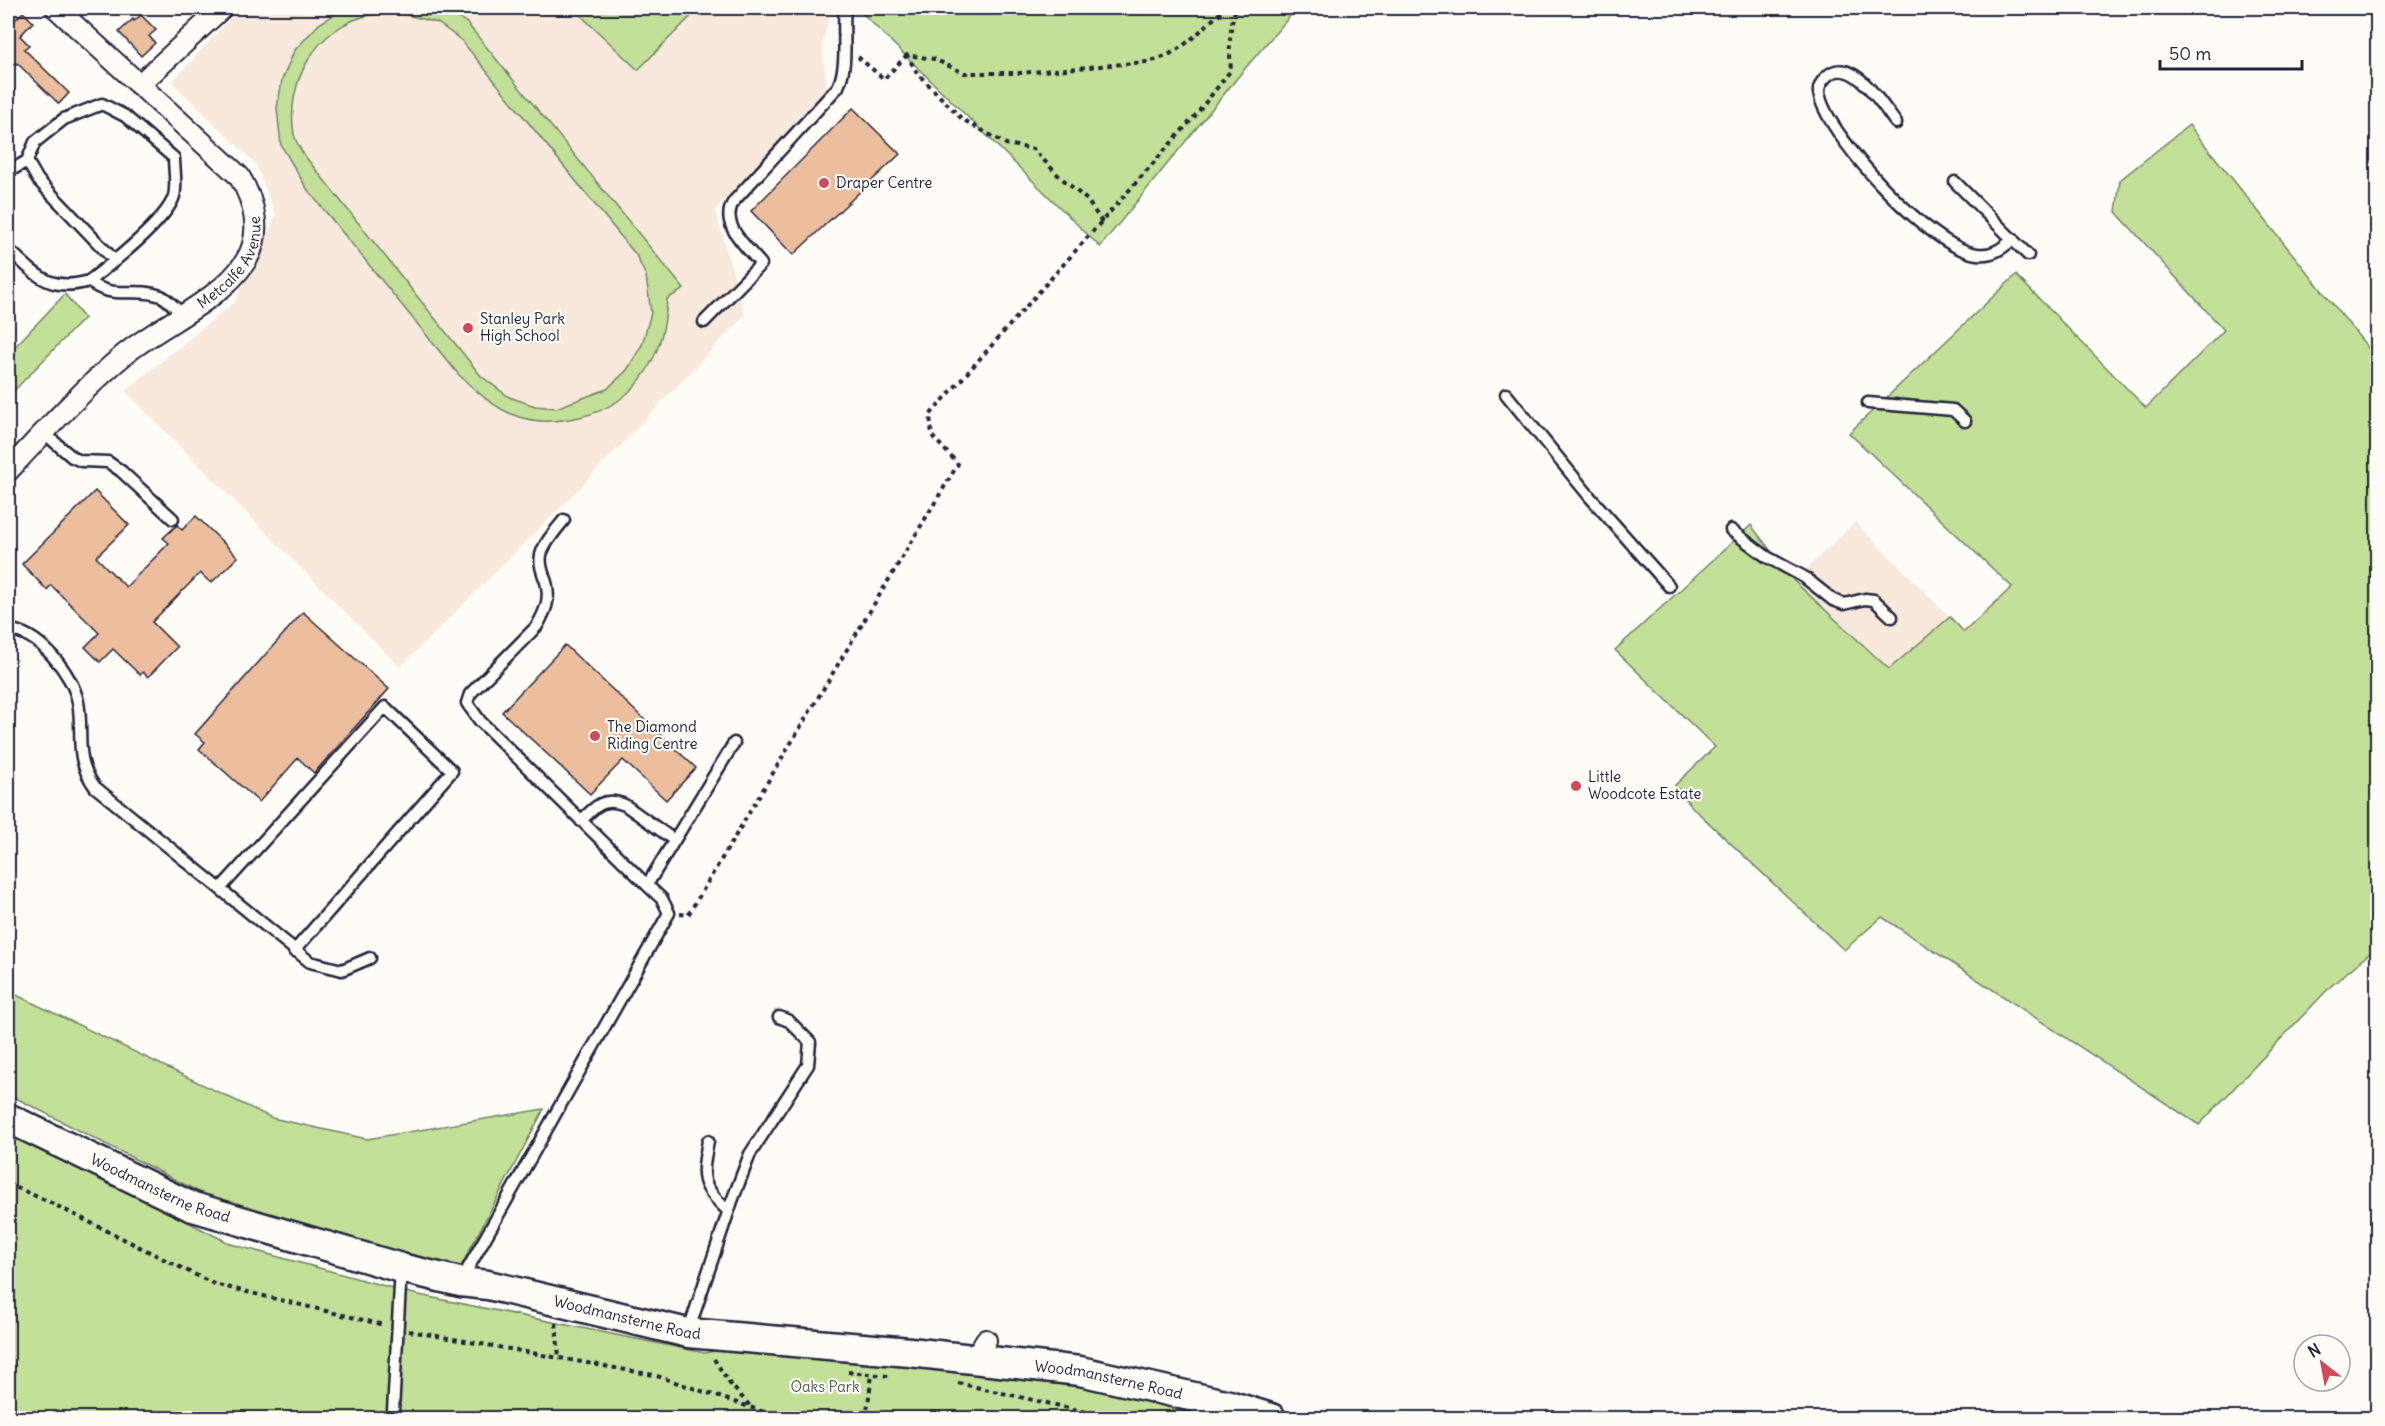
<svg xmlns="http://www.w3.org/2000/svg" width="2385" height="1426" font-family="Delius,sans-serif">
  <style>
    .built { fill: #f8e9dc }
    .green { fill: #c2e097; stroke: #728169; stroke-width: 1.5; fill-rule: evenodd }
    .building { fill: #edbe9d; stroke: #22223b; stroke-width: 1.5 }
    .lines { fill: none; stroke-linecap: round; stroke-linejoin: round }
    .lane-casing { stroke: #22223b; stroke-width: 15 }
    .street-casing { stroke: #22223b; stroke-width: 24 }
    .secondary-casing { stroke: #22223b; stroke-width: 33 }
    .path { stroke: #22223b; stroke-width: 4; stroke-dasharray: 4.5 4.5; stroke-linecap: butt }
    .lane { stroke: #fdfcf7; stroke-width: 10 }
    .street { stroke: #fdfcf7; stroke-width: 20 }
    .secondary { stroke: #fdfcf7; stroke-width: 28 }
    .poi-dot { fill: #d1495b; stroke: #fdfcf7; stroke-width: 2 }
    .labels { text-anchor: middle; stroke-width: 4.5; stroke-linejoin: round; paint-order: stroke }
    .poi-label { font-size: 15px; fill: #22223b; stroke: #fdfcf7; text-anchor: start }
    .street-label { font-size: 15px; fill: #22223b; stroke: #fdfcf7 }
    .park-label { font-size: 15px; fill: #525b57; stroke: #fdfcf7 }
  </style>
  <rect width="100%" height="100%" fill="#fdfcf7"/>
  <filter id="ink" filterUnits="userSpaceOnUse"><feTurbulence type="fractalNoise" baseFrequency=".0167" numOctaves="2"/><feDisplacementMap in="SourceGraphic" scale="12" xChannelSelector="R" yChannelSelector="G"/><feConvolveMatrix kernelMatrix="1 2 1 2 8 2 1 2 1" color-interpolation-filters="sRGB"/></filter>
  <g filter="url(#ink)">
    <path class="built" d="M240 8H832L822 44 827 90 715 210 745 315 571 497 400 667 125 391 235 302 276 215 255 163 172 82Z
      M1855 522 1950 617 1890 669 1794 581Z"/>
    <path class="green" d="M345 8H441L466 22 684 289 667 299C664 361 633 410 569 419 553 422 535 422 519 417 495 409 477 392 459 375L307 189 281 145 277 108 282 80 294 51 319 24ZM403 14 438 23 462 41 636 255 646 276 651 313 642 345 627 370 607 389 556 408 535 406 509 397 481 376 304 155C300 148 295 141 294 134 285 82 317 25 371 15 381 13 393 15 403 14Z
      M573 8H699L638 70Z
      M861 8H1297L1242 72 1100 247 860 11Z
      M2189 125 2377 359V947L2331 986 2199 1125 1882 917 1844 950 1691 806 1675 785 1715 747 1615 650 1751 525 1794 581 1889 669 1950 617 1964 632 2012 587 1849 433 2016 275 2146 408 2224 330 2116 212 2120 180Z
      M65 294 84 318 8 397V354Z
      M8 991 272 1118 367 1139 544 1109 459 1270 366 1245 205 1195 8 1094Z
      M8 1131 231 1244 414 1294 705 1353 741 1345 973 1365 1271 1418H8Z"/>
    <path class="building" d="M23 12 33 22 20 36 29 45 24 49 69 93 59 104 17 63 8 72V24L9 26Z
      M141 15 156 30 149 36 155 43 141 56 119 32 133 19 134 21Z
      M853 108 900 154 793 255 751 211Z
      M95 491 129 525 96 557 126 587 169 543 163 538 177 525 182 530 196 516 238 557 211 583 200 573 152 622 177 647 148 677 143 672 140 675 113 649 100 662 85 647 99 633 51 585 47 590 22 564Z
      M303 612 389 689 314 773 298 758 259 802 199 749 205 742 195 734Z
      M565 645 696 768 666 800 623 760 590 794 502 712Z"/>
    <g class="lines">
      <defs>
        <path id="lane" d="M1896 123C1882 105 1851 52 1826 77 1821 82 1817 89 1820 97 1831 140 1932 249 1977 254 1992 256 2002 249 2013 239
          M8 172 27 161
          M1955 182 2028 255
          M8 249C36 274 48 293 89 281 112 301 135 286 161 296 168 299 175 308 182 314
          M89 281C110 265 168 219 174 196 177 185 174 169 174 158L125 116 102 104 64 119 35 142 27 161 38 180 115 261
          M704 322 761 264C747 247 718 224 734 201L838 87C849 63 842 34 845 8
          M1506 394 1590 497 1669 586
          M1868 403 1953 410 1965 421
          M44 433 72 457 81 461 108 462 121 471 173 519
          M564 520C556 530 544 543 541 555 539 565 543 573 546 582 551 599 545 612 537 626L470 694 467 703 480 721 647 885
          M1731 530 1767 557 1804 577 1833 600 1844 604 1865 599 1874 600 1892 617
          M8 630C38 631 73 674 78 702 84 734 73 757 95 787L310 962 342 970 370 958
          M581 821C595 806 605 796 625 805L674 840
          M220 889 385 707 452 771 294 951
          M708 1141C701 1179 700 1184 728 1211
          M462 1279 669 913 662 899 647 885 734 743
          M688 1332 732 1201 750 1154 808 1065 810 1042 789 1021 779 1017
          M395 1418 393 1411 401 1268"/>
        <g id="street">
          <path d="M139 85 222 8"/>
          <path id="s1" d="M8 471C45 431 83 389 125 354 159 326 222 299 245 262 263 235 255 202 239 176L56 8"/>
          <path d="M975 1358 986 1340"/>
        </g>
        <g id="secondary">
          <path id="s2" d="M8 1118 190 1206 401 1268 460 1282 488 1285 688 1333 910 1352 1080 1371 1229 1405 1271 1418"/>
        </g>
      </defs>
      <use href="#lane" class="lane-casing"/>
      <use href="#street" class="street-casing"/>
      <use href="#secondary" class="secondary-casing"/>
      <path class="path" d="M858 57 884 79 907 55
        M1102 222 1087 200 1058 175 1033 149 1006 144 962 119 917 73 907 55 934 59 964 73H1020L1146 62C1181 56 1200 29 1226 8
        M680 914 688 915 958 464 932 436 930 415 1195 116 1231 70C1229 47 1229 29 1236 8
        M8 1184 47 1201 214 1284 384 1325
        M556 1323 559 1358
        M409 1331 654 1375 782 1418
        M714 1359 730 1384 752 1408
        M848 1372 889 1376
        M958 1383 1113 1418
        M866 1418 872 1375"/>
      <use href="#lane" class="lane"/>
      <use href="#street" class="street"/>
      <use href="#secondary" class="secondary"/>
    </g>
  </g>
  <g class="poi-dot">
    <circle cx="824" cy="183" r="6"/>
    <circle cx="468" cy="328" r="6"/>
    <circle cx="595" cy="736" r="6"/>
    <circle cx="1576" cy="786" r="6"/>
  </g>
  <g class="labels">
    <g class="poi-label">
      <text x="836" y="188">Draper Centre</text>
      <text x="480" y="324">Stanley Park<tspan x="480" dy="17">High School</tspan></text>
      <text x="607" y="732">The Diamond<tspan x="607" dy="17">Riding Centre</tspan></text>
      <text x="1588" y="782">Little<tspan x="1588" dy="17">Woodcote Estate</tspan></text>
    </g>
    <g class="street-label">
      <text dy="5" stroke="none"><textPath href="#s1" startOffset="310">Metcalfe Avenue</textPath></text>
      <text dy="5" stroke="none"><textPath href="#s2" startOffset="168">Woodmansterne Road</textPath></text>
      <text dy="5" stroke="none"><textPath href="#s2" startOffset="654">Woodmansterne Road</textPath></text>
      <text dy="5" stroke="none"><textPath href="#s2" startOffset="1140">Woodmansterne Road</textPath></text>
    </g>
    <g class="park-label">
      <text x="825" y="1392">Oaks Park</text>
    </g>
  </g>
  <rect width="2385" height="1426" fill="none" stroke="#fdfcf7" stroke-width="30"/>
  <rect x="15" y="15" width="2355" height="1396" fill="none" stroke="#22223b" stroke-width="2" filter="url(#ink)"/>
  <g transform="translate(2322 1363) rotate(329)"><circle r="28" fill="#fdfcf7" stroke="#a5a5ac" stroke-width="1.5"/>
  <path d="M0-4.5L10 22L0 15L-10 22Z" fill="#d1495b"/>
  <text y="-9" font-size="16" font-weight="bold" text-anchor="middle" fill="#22223b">N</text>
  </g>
  <path d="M2160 60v9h142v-9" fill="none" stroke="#22223b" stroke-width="3"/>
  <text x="2169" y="60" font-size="18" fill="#22223b" stroke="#fdfcf7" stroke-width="4.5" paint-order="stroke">50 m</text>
</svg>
